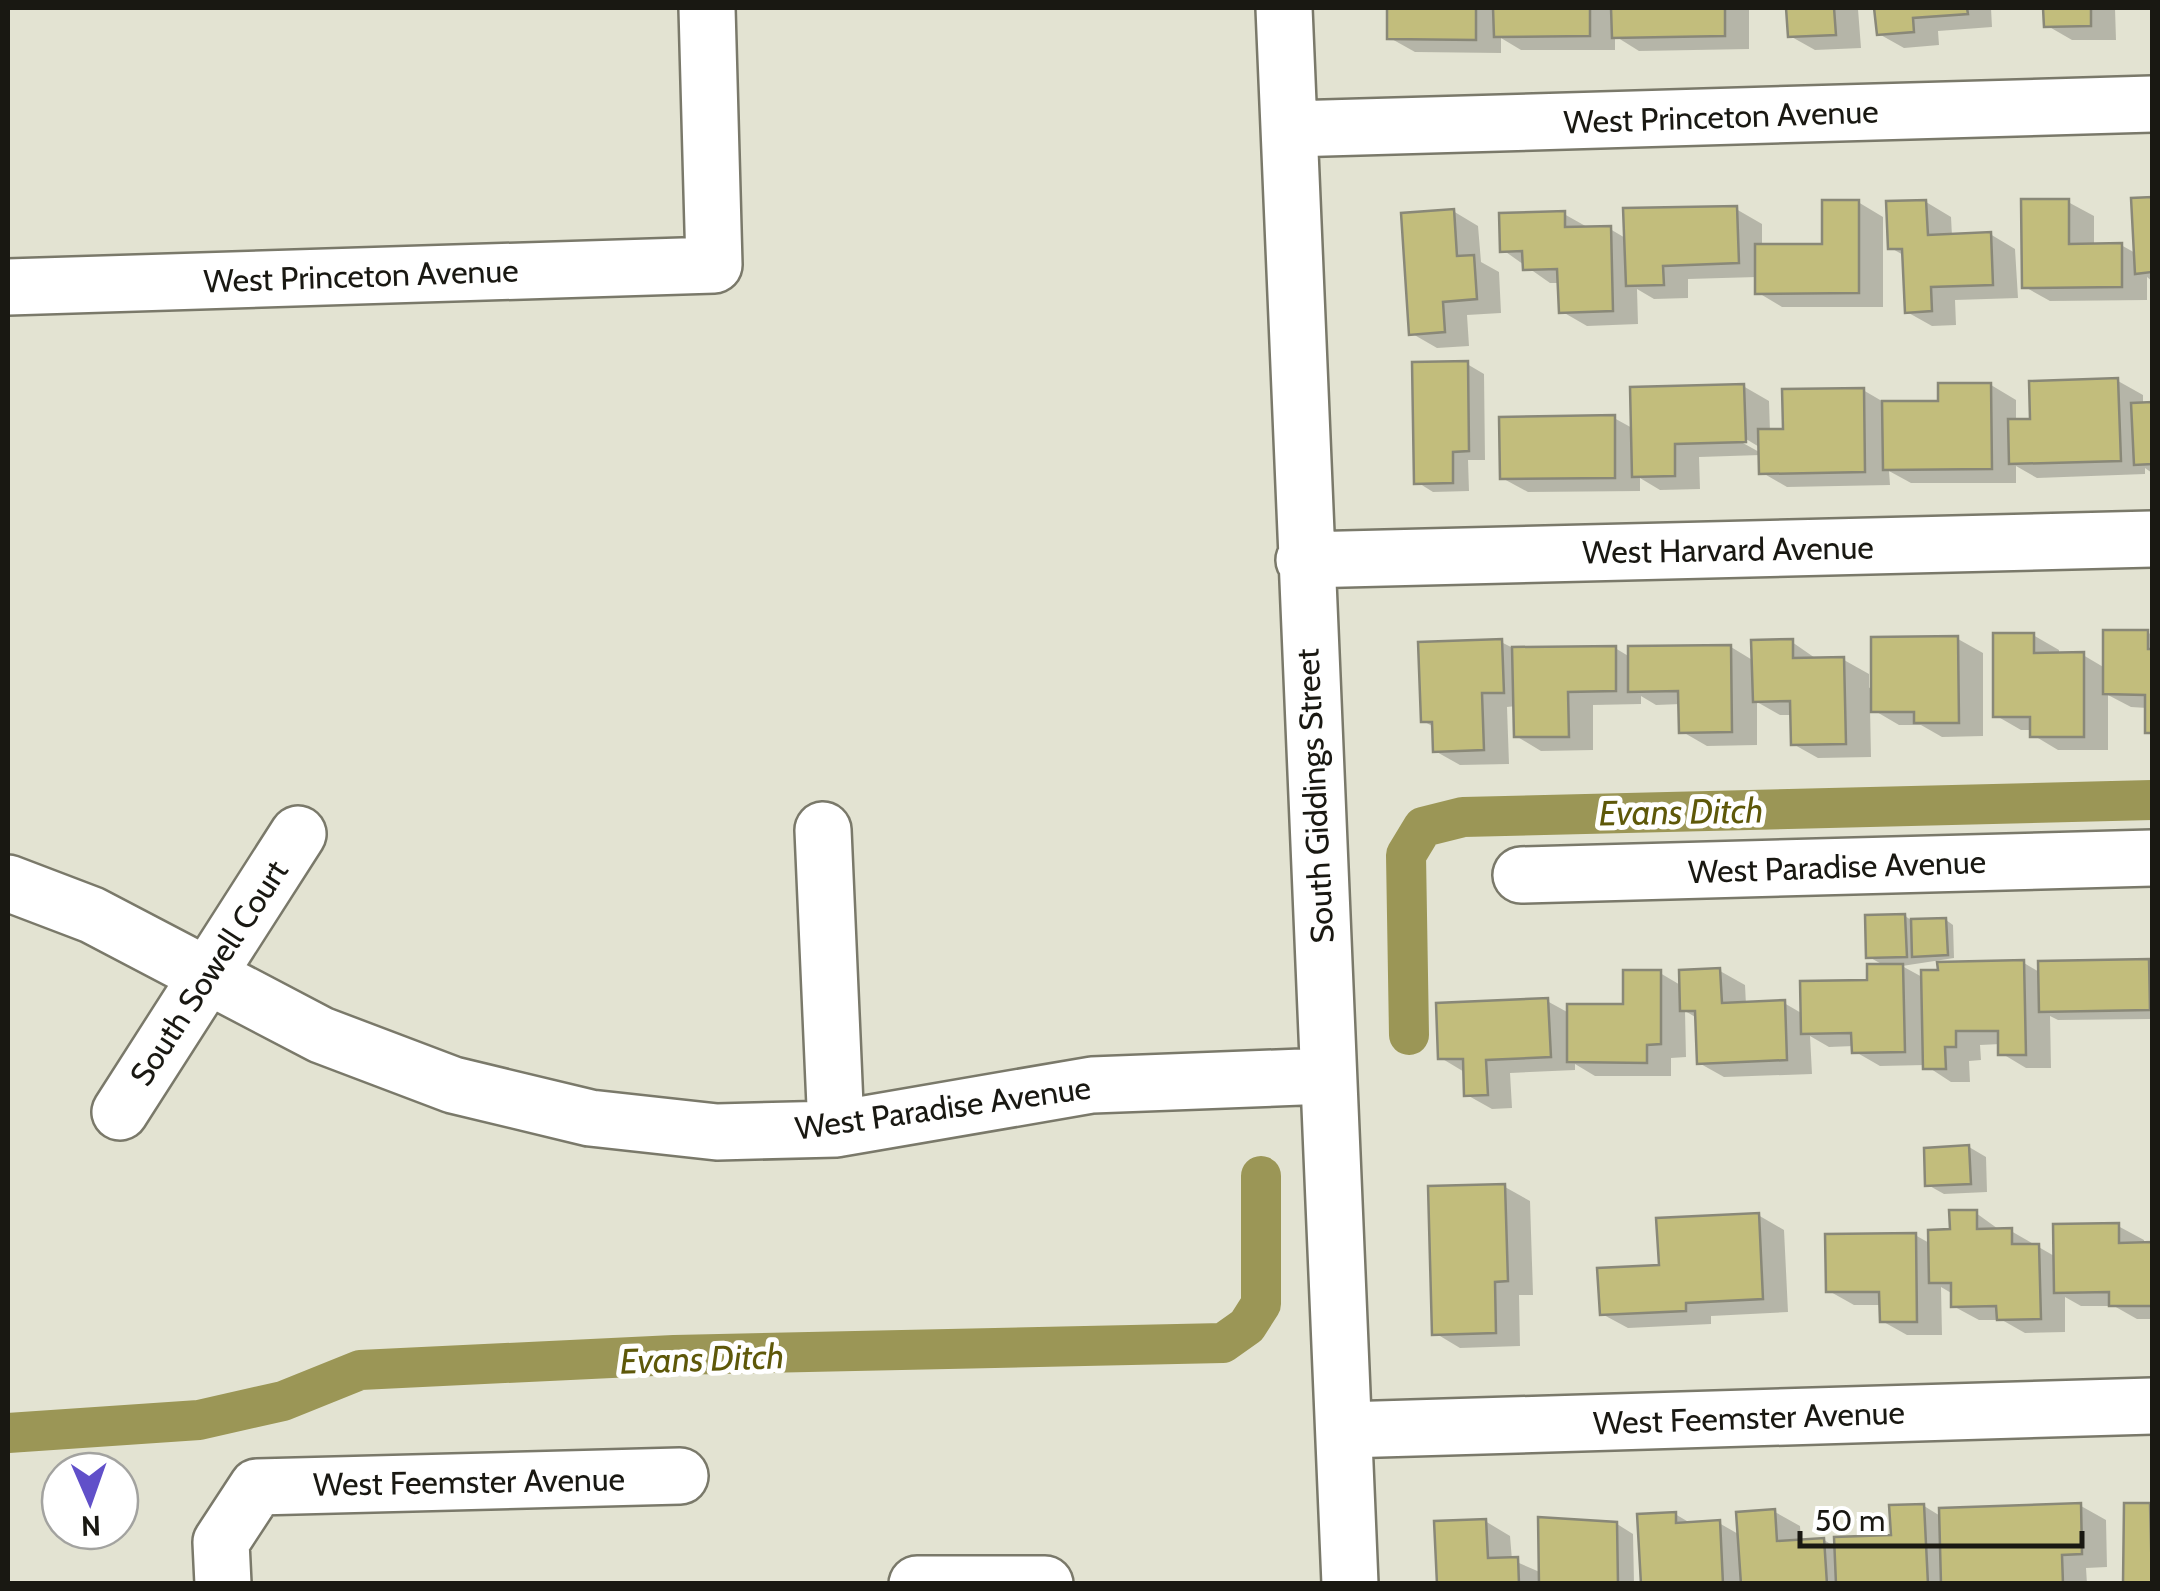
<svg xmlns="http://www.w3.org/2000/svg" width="2160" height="1591" font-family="Cabin,sans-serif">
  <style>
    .shadow { fill: #0003; fill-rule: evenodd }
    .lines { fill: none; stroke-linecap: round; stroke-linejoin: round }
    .canal { stroke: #9b9656; stroke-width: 40 }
    .building { fill: #c2bd7c; stroke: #898878; stroke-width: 2.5 }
    .minor-casing { stroke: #7a796a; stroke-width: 60 }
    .minor { stroke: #fff; stroke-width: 55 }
    .labels { text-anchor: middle; stroke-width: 10; stroke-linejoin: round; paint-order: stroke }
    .street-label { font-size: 32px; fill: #191812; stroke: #fff }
    .water-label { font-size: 35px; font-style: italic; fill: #5e5809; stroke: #fff }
  </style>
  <rect width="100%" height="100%" fill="#e3e3d2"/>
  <path class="shadow" d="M1390 8H1749V49L1639 51 1615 36V50H1521L1501 38V53L1415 52 1390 38Z
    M1788 8H1991L1992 27 1938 31 1939 45 1904 48 1879 34 1877 9H1858L1861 48 1815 50 1790 36Z
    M2046 8H2115L2116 40H2072L2046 25Z
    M2152 199V281L2147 277V300L2050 301 2025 287 2068 202 2094 216V246L2121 245 2137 254 2133 201Z
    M1858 202 1883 217V307H1782L1757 292V277L1688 279V298L1654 299 1637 289 1638 324 1587 326 1561 311 1560 283H1550L1503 250 1564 214 1589 228 1610 229 1627 239 1736 209 1762 224V246L1825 247Z
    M1926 202 1951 217 1952 236 1990 234 2015 249 2018 298 1955 300 1956 325 1932 326 1907 312 1905 256 1891 248Z
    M1453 211 1478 226 1481 262 1499 272 1501 313 1467 315 1469 346 1437 348 1411 333Z
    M1467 364 1484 374 1485 460H1468L1469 491 1433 492 1417 482Z
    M2118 381 2143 395V405L2152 404V473L2145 468V474L2037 478 2016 466V483H1911L1889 471 1890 485 1787 487 1761 472V455L1699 457 1700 489 1660 490 1640 478V491L1528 492 1502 478 1614 418 1634 429 1743 386 1769 401 1770 432H1785L1863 390 1887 404H1941L1991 385 2016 400V421H2033ZM1736 433 1761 448V453L1734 438Z
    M2147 632 2152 635V735L2147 732V708L2131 707 2108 695V750H2058L2033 735V730H2021L1995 715 2033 635 2059 650V655H2083L2105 668Z
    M1958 639 1983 653V736L1942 737 1921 725H1899L1870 708 1871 757 1818 758 1793 744V715H1780L1757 702V745L1707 746 1681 731V704L1656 705 1641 696V704L1593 705V750L1541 751 1516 736V706L1507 707 1509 764 1460 765 1435 751 1434 727 1423 721 1501 642 1515 649 1615 648 1630 657 1731 647 1754 661 1792 642 1818 660H1844L1869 674V688Z
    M1905 916 1914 922 1946 920 1953 925 1954 958 1902 966 1924 978 2024 963 2041 973 2148 962 2152 964V1019L2058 1020 2050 1016 2051 1068H2026L2001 1053V1044L1980 1045 1981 1060 1969 1061 1970 1082H1951L1925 1065 1880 1066 1854 1051V1046L1829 1047 1810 1036 1812 1074 1724 1077 1699 1063 1697 1018 1685 1011 1686 1057 1671 1058V1076H1595L1575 1064V1070L1510 1073 1512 1108 1492 1109 1467 1095 1466 1073 1441 1058 1547 1001 1569 1013 1626 1007 1660 973 1682 986 1720 971 1745 985 1746 1005 1784 1003 1803 1014 1870 983 1885 966 1869 957Z
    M1969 1147 1986 1157 1987 1192 1944 1194 1928 1185Z
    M1505 1187 1530 1201 1533 1295H1519L1520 1346 1460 1348 1435 1333Z
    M1976 1213 2001 1231H2011L2056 1257 2118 1226 2144 1240V1245H2152V1319H2137L2114 1306H2081L2065 1297V1332L2025 1333 2002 1320H1979L1953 1306V1294L1941 1287 1942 1335H1907L1882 1321V1305H1854L1829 1291 1915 1235 1931 1244Z
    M1758 1215 1784 1230 1788 1312 1711 1316V1324L1628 1328 1602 1314 1662 1267Z
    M1924 1506 1942 1517 2081 1506 2106 1520 2107 1567 2086 1568 2087 1584H1643L1675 1514 1692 1524 1719 1523 1740 1535 1775 1512 1800 1526 1801 1542 1824 1540 1837 1548 1894 1537Z
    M2150 1506 2152 1584H2126Z
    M1485 1521 1510 1536 1512 1560 1542 1573 1617 1524 1633 1534 1634 1584H1440Z"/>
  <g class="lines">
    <path class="canal" d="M1409 1035 1406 855 1423 827 1463 817 2152 800
      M8 1433 199 1420 283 1401 360 1370 674 1355 1223 1343 1247 1326 1261 1304V1176"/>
  </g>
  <path class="building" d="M1387 8H1476V40L1387 39Z
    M1493 8H1590V36L1494 37Z
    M1611 8H1725V36L1612 38Z
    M1786 8H1834L1836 35 1788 37Z
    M1874 8H1967L1968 14 1913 18 1914 32 1877 35Z
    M2043 8H2091V26L2044 27Z
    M2152 197V272L2135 274 2131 198Z
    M2021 199H2069V244L2122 243V287L2022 288Z
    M1822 200H1859V293L1755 294V244H1822Z
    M1926 200 1928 235 1991 232 1993 285 1931 287 1932 311 1905 313 1902 249H1888L1886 201Z
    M1737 206 1739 263 1663 266 1664 285 1626 286 1623 208Z
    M1454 209 1457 256 1474 255 1477 299 1443 302 1445 332 1409 335 1401 213Z
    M1565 211V227L1611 226 1613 311 1559 313 1557 269 1523 270 1522 251 1500 252 1499 213Z
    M1468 361 1469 451 1453 452V483L1414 484 1412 362Z
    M2118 378 2121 461 2009 464 2008 419H2030L2029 381Z
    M1938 383H1991L1992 469 1883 470 1882 401H1938Z
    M1744 384 1746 442 1675 444V476L1632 477 1630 387Z
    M1864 388 1865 472 1759 474 1758 429H1783L1782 389Z
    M2152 402V464L2134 465 2131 403Z
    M1615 415V478L1500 479 1499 417Z
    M2103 630H2148V649H2152V733H2145V695L2103 694Z
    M1993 633H2034V653L2084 652V737H2030V717H1993Z
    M1958 636 1959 723H1914V712H1871V637Z
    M1502 639 1504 693H1482L1484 750 1433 752 1432 722H1421L1418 642Z
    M1793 639V658L1844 657 1846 744 1791 745 1790 701 1753 702 1751 640Z
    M1731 645 1732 732 1679 733 1678 691 1628 692V646Z
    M1616 646V691L1568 692 1569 737H1514L1512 647Z
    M1905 914 1907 957 1866 958 1865 915Z
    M1946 918 1948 955 1912 957 1911 919Z
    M2149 959 2150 1010 2039 1012 2038 961Z
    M2024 960 2026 1055H1998V1031H1956V1047H1945L1946 1069H1923L1921 970H1938L1937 962Z
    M1867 964H1903L1905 1052 1852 1053 1851 1033 1801 1034 1800 981 1867 980Z
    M1720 968 1722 1003 1785 1000 1787 1060 1697 1064 1695 1011H1680L1679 970Z
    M1623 970H1661V1044L1647 1045V1063L1567 1062V1004H1623Z
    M1548 998 1551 1057 1486 1060 1488 1095 1464 1096 1463 1059H1438L1436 1003Z
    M1969 1145 1971 1184 1925 1186 1924 1148Z
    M1505 1184 1508 1281 1495 1282 1496 1333 1432 1335 1428 1186Z
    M1949 1210H1977V1229L2012 1228V1244H2039L2041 1319 1997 1320 1996 1306 1951 1307V1283H1929L1928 1230 1950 1229Z
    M1759 1213 1763 1299 1686 1303V1311L1600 1315 1597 1268 1659 1265 1656 1218Z
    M2119 1223V1243L2152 1242V1306H2109V1292L2054 1293 2053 1224Z
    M1916 1233 1917 1322H1880L1879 1292H1826L1825 1234Z
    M2081 1503 2082 1554 2062 1555 2063 1584H1941L1939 1508Z
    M2124 1503H2150L2152 1584H2123Z
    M1924 1504 1928 1584H1836L1834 1537 1891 1535 1889 1505Z
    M1775 1509 1777 1541 1824 1538 1827 1584H1741L1736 1512Z
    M1676 1512V1523L1720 1520 1723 1584H1641L1637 1514Z
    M1538 1517 1617 1522 1618 1584H1539Z
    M1486 1519 1488 1558 1518 1557 1519 1584H1437L1434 1521Z"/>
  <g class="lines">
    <defs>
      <path id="minor" d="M1284 8 1350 1584
        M1290 129 2152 104
        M8 287 714 265 707 8
        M1304 560 2152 539
        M823 830 836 1129
        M1521 875 2152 858
        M8 883 92 915 321 1035 453 1085 590 1118 717 1132 836 1129 1092 1085 1327 1076
        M120 1112 298 834
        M1345 1430 2152 1406
        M223 1584 221 1542 257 1487 680 1476
        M917 1584H1045"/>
    </defs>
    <use href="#minor" class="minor-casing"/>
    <use href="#minor" class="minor"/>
  </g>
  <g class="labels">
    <g class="street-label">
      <text transform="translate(1721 117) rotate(-2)" y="11">West Princeton Avenue</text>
      <text transform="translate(361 276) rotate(-2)" y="11">West Princeton Avenue</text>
      <text transform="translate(1728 550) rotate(-1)" y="11">West Harvard Avenue</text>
      <text transform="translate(1315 796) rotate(-93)" y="11">South Giddings Street</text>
      <text transform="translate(1837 867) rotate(-2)" y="11">West Paradise Avenue</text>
      <text transform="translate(209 973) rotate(-57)" y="11">South Sowell Court</text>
      <text transform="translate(943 1108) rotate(-8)" y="11">West Paradise Avenue</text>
      <text transform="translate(1749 1418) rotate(-2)" y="11">West Feemster Avenue</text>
      <text transform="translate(469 1482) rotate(-1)" y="11">West Feemster Avenue</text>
    </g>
    <g class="water-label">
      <text transform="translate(1681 812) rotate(-1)" y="12">Evans Ditch</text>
      <text transform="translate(702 1359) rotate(-2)" y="12">Evans Ditch</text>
    </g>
  </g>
  <rect width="2160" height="1591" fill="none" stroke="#191812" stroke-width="20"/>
  <g transform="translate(90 1501) rotate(178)"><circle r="48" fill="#ffffff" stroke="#a3a3a0" stroke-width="2.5"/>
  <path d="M0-8L18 38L0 25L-18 38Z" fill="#6150c9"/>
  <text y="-15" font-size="28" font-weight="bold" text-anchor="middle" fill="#191812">N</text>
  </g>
  <path d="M1800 1531v15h282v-15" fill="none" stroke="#191812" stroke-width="5"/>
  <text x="1815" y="1531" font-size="30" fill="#191812" stroke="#ffffff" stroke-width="8" paint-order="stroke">50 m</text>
</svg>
